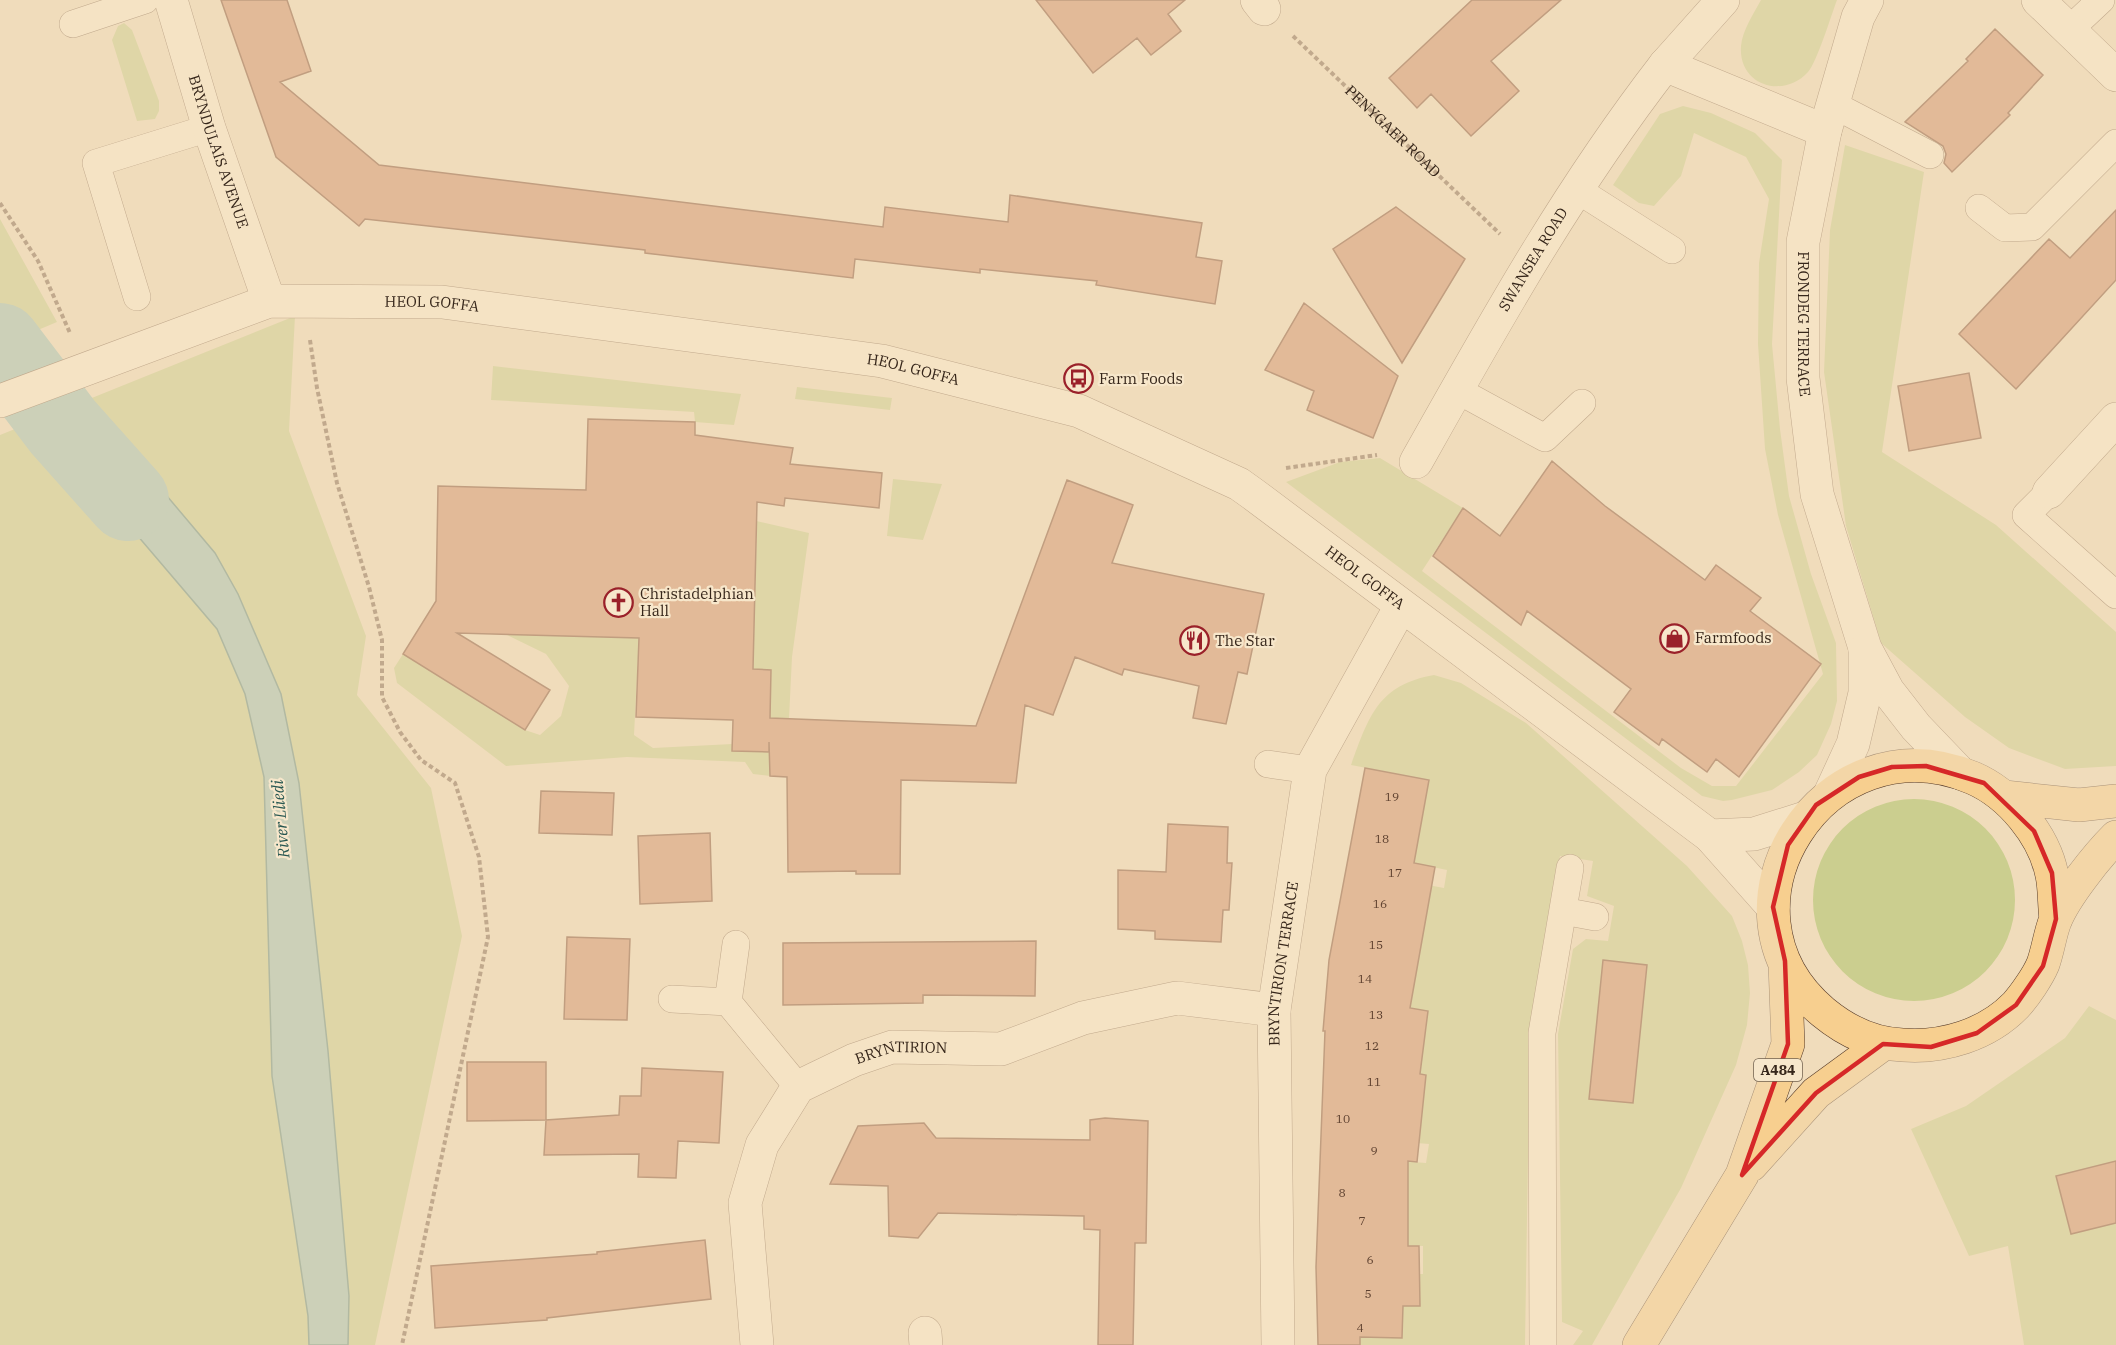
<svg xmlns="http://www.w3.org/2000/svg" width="2116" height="1345" font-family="'IBM Plex Serif',serif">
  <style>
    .green { fill: #cbce8f }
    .water { fill: #9fc1b4; stroke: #678e82; stroke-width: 1.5 }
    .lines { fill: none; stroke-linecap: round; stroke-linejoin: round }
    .river { stroke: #9fc1b4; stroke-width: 82 }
    .building { fill: #d1906e; stroke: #885338; stroke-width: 1.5 }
    .service-casing { stroke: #886c54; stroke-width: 28 }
    .minor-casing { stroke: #886c54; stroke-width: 34 }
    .tertiary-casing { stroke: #886c54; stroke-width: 34 }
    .primary-casing { stroke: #553a29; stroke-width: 34 }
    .path { stroke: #886c54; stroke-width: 4; stroke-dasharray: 4.5 3; stroke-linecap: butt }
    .service { stroke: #fbeace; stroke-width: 27 }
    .minor { stroke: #fbeace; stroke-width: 33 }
    .tertiary { stroke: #fbeace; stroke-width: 33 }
    .primary { stroke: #f7cf8f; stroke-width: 33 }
    .marked { fill: none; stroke: #d62828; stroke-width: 4.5; stroke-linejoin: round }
    .labels { text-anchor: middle; stroke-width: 4.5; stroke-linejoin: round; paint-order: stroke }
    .number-label { font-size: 12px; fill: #5d402f }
    .shield { fill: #f7e7cb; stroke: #70604f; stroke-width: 1.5 }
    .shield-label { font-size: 14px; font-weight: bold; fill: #36261a }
    .street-label { font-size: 15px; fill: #36261a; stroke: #f7e7cb }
    .poi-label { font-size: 15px; fill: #36261a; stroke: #f7e7cb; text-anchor: start }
    .water-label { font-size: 16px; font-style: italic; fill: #285751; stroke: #f7e7cb }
  </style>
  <rect width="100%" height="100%" fill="#f0dcbb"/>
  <path class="green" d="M1761 0H1837C1831 16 1817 62 1808 72 1784 99 1738 86 1741 46 1742 31 1754 13 1761 0Z
    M124 23 132 30 159 101V111L155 119 137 121 112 40 118 26Z
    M1683 106 1711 113 1755 133 1782 160 1772 344 1780 429 1789 496 1811 574 1836 643 1837 701 1831 724 1817 755 1799 772 1772 790 1732 800 1723 801 1702 796 1286 482 1340 462 1380 458 1463 508 1422 571 1681 768 1712 786H1736L1823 674 1778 515 1765 449 1758 344 1759 263 1769 199 1746 157 1694 133 1681 176 1654 206 1639 203 1613 185 1660 114Z
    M1845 145 1924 172 1882 452 1996 525 2116 632V766L2065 769 2009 748 1965 717 1881 643 1846 526 1824 372 1830 230Z
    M0 219 57 322 19 338 0 315Z
    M295 316 289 431 366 636 357 695 431 788 462 936 375 1345H0V435Z
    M493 366 741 394 734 425 695 422 694 412 491 400Z
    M797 387 892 398 890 410 795 399Z
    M893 479 942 484 923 540 887 536Z
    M726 514 809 533 792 657 789 719 770 718 753 669 757 525 724 524Z
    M505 634 639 638 634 735 653 748 732 744V751L769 752 770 776 753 774 745 762 627 757 506 766 397 683 394 668 403 654 525 730 540 735 561 716 569 686 546 654Z
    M1434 675 1461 683 1526 723 1687 866 1732 916 1742 941 1748 965 1750 993 1747 1025 1736 1065 1681 1188 1592 1345H1573L1583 1331 1562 1322 1558 1034 1573 949 1586 939 1608 941 1614 906 1587 896 1593 861 1560 856 1530 1031 1525 1345H1360L1363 1274H1423V1246L1362 1245 1365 1158 1426 1163 1429 1144 1366 1139 1426 1075 1374 1067 1426 1031 1428 1011 1364 1000 1418 962 1423 937 1380 876 1444 888 1447 870 1408 862 1422 819 1429 780 1351 765C1369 716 1378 685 1434 675Z
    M1813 900a101 101 0 1 1 202 0a101 101 0 1 1-202 0Z
    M2089 1006 2116 1020V1345H2024L2008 1246 1969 1256 1911 1129 1966 1106 2065 1038Z"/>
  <path class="water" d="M87 401 215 553 238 594 281 694 299 783 328 1051 349 1296 348 1345H309L308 1316 272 1076 264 777 245 694 217 629 39 420Z"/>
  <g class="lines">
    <path class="river" d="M0 344 63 427 128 500"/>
  </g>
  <path class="building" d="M221 0H287L311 71 280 82 379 165 883 227 885 207 1008 222 1010 195 1202 223 1196 257 1222 261 1215 304 1096 285 1097 281 980 269V273L855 259 853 278 645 253V250L365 219 359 226 276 157Z
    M1036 0H1185L1168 14 1181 31 1151 55 1137 38 1093 73Z
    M1472 0H1561L1491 61 1519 91 1471 136 1431 94 1417 108 1389 78Z
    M1995 29 2043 75 2008 113 2010 115 1952 172 1944 163 1946 154 1943 146 1905 122 1968 61 1966 59Z
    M1396 207 1465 259 1402 363 1333 249Z
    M2116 210V280L2016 389 1959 334 2049 239 2070 258Z
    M1304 303 1398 376 1373 438 1307 410 1314 391 1265 370Z
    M1969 373 1981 438 1909 451 1898 386Z
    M588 419 695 422V435L793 448 790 464 882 473 879 508 785 498 784 506 757 502 753 669 771 670 770 718 976 726 1067 480 1133 505 1112 563 1264 594 1247 674 1238 672 1226 724 1193 718 1199 686 1124 669 1122 675 1075 657 1053 715 1025 705 1016 783 901 780 900 874H856V871L788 872 787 777 770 776 769 742V752L732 751 733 720 636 717 639 638 457 633 550 690 525 730 403 654 436 601 438 486 586 490Z
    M1552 461 1605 506 1705 580 1716 565 1761 598 1750 611 1821 664 1739 777 1716 759 1707 772 1662 739 1659 745 1614 712 1631 689 1527 611 1521 625 1433 556 1463 508 1500 536Z
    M1365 768 1429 780 1414 863 1435 867 1410 1008 1428 1011 1420 1074 1426 1075 1417 1162 1408 1161V1246H1419L1420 1306H1403L1402 1338 1360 1337V1345H1318L1316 1267 1325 1031H1323L1329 960Z
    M541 791 614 793 612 835 539 833Z
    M1168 824 1228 827 1227 863H1232L1229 910H1223L1221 942 1155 939V931L1118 929V870L1166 872Z
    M710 833 712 901 640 904 638 836Z
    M567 937 630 939 627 1020 564 1019Z
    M1036 941 1035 996 923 995V1003L783 1005V943Z
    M1603 960 1647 965 1633 1103 1589 1099Z
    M467 1062H546V1120L467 1121Z
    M642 1068 723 1072 719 1143 678 1141 676 1178 638 1177 639 1154 544 1155 546 1120 619 1115 620 1096H641Z
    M1105 1118 1148 1121 1146 1243H1135L1133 1345H1098L1100 1230 1084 1229V1216L938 1213 918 1238 889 1236 888 1186 830 1184 858 1126 924 1123 936 1138 1090 1140V1120Z
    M2116 1161V1223L2071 1234 2056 1176Z
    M705 1240 711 1299 547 1318V1320L435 1328 431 1266 597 1254V1252Z"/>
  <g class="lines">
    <defs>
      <path id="service" d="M73 24 145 0
        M2069 30 2101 0
        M1832 104 1930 155
        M1576 189 1672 250
        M1979 208 2005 228 2032 227 2116 143
        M137 297 96 163 209 128
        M1457 390 1545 438 1582 403
        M2049 492 2026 515 2116 595
        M1268 764 1310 770
        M1563 911 1595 917
        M672 999 728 1002 736 944
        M728 1002 798 1087
        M1543 1345 1542 1033 1570 868"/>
      <g id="minor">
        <path id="s2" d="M171 0 209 128 269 301"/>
        <path d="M1257 0 1264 9"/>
        <path d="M2038 0 2116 75"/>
        <path d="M1665 65 1723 0"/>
        <path id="s3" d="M1416 462C1493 325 1568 190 1665 65L1825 131"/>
        <path d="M2049 492 2116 419"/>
        <path d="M925 1333 926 1345"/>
        <path id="s4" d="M757 1345 745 1203 762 1145 798 1087 854 1060 892 1047 1001 1049 1083 1018 1177 998 1274 1010"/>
        <path id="s5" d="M1278 1345 1274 1010 1310 770 1401 606"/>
      </g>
      <g id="tertiary">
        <path id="s6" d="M1867 0 1858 17 1825 131 1803 242V378L1817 494 1865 648 1888 691 1916 727 1960 773"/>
        <path id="s7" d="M0 401 269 301 442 302 882 361 1079 411 1239 484 1253 494 1710 836 1773 907"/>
        <path d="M1830 794 1853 744 1865 693V650"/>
        <path d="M1710 836 1754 834 1805 818"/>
      </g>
      <path id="primary" d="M2004 797 2079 805 2116 801
        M2056 919C2054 905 2055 889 2052 875 2044 835 2010 794 1973 778 1824 715 1701 909 1823 1012 1846 1031 1872 1044 1903 1045 1943 1048 1987 1035 2016 1005 2025 995 2038 976 2043 964 2048 950 2050 934 2055 921 2065 896 2097 856 2116 837
        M1751 1165 1816 1093 1883 1044
        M1639 1345 1742 1175 1788 1044 1785 963"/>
    </defs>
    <use href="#service" class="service-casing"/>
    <use href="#minor" class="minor-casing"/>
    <use href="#tertiary" class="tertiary-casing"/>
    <use href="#primary" class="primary-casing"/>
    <g class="path">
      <path id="s1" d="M1293 36 1500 234"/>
      <path d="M0 203 38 261 70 333"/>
      <path d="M310 340 317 388 337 483 369 587 382 640V697L400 732 421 760 455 783 479 857 488 937 402 1345"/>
      <path d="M1286 468 1377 455"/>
    </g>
    <use href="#service" class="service"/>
    <use href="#minor" class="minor"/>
    <use href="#tertiary" class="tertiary"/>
    <use href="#primary" class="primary"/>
  </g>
  <path d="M0 0H2116V1345H0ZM1926 766 1984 783 2034 831 2052 873 2056 919 2043 966 2016 1005 1977 1033 1931 1047 1883 1044 1816 1093 1742 1175 1788 1044 1785 961 1773 907 1788 845 1816 805 1859 777 1892 767Z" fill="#f0dcbb" fill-opacity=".55" fill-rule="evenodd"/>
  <path class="marked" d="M1926 766 1984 783 2034 831 2052 873 2056 919 2043 966 2016 1005 1977 1033 1931 1047 1883 1044 1816 1093 1742 1175 1788 1044 1785 961 1773 907 1788 845 1816 805 1859 777 1892 767Z"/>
  <defs>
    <symbol id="bus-ring" viewBox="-11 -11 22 22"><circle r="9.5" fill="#f7e7cb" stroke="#9a212a" stroke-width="1.5"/><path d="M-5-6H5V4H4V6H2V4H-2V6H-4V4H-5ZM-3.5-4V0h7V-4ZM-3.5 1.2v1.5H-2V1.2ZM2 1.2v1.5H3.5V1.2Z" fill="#9a212a"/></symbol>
    <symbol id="church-ring" viewBox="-11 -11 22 22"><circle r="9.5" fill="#f7e7cb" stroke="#9a212a" stroke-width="1.5"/><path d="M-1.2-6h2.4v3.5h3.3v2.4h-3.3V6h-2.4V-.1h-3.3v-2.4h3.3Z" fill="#9a212a"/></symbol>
    <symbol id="shop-ring" viewBox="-11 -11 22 22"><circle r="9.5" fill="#f7e7cb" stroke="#9a212a" stroke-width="1.5"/><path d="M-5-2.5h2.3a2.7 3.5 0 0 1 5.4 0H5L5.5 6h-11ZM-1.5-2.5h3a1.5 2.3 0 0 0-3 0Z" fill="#9a212a"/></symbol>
    <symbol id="restaurant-ring" viewBox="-11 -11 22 22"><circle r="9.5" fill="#f7e7cb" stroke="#9a212a" stroke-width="1.5"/><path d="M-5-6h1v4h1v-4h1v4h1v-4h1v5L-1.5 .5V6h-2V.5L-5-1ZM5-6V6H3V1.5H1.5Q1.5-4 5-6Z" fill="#9a212a"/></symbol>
  </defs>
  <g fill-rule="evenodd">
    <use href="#bus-ring" x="1062" y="362" width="33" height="33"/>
    <use href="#church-ring" x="602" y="586" width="33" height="33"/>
    <use href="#shop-ring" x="1658" y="622" width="33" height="33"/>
    <use href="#restaurant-ring" x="1178" y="624" width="33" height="33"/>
  </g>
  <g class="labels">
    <g class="number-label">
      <text x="1392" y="801">19</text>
      <text x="1382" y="843">18</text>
      <text x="1395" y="877">17</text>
      <text x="1380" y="908">16</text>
      <text x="1376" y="949">15</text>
      <text x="1365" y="983">14</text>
      <text x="1376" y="1019">13</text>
      <text x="1372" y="1050">12</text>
      <text x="1374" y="1086">11</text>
      <text x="1343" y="1123">10</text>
      <text x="1374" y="1155">9</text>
      <text x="1342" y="1197">8</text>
      <text x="1362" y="1225">7</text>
      <text x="1370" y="1264">6</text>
      <text x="1368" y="1298">5</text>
      <text x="1360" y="1332">4</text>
    </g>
    <rect class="shield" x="1754" y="1059" width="48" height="22" rx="4.5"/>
    <g class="shield-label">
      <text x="1778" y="1075">A484</text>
    </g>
    <g class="street-label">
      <text dy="5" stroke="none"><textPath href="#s1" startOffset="138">PENYGAER ROAD</textPath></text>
      <text dy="5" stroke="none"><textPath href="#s2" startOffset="159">BRYNDULAIS AVENUE</textPath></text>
      <text dy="5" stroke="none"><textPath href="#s3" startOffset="234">SWANSEA ROAD</textPath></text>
      <text dy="5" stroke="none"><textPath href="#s7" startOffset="450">HEOL GOFFA</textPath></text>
      <text dy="5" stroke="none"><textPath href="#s6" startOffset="333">FRONDEG TERRACE</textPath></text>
      <text dy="5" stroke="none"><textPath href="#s7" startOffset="936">HEOL GOFFA</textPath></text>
      <text dy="5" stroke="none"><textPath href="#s7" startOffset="1440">HEOL GOFFA</textPath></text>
      <text dy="5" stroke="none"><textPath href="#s5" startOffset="382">BRYNTIRION TERRACE</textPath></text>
      <text dy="5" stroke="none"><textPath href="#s4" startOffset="382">BRYNTIRION</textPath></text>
    </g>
    <g class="poi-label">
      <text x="1099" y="384">Farm Foods</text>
      <text x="640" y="599">Christadelphian<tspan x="640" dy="17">Hall</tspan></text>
      <text x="1695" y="643">Farmfoods</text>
      <text x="1215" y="646">The Star</text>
    </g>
    <g class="water-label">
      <text transform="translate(280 819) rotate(-95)" y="6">River Lliedi</text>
    </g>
  </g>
</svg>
